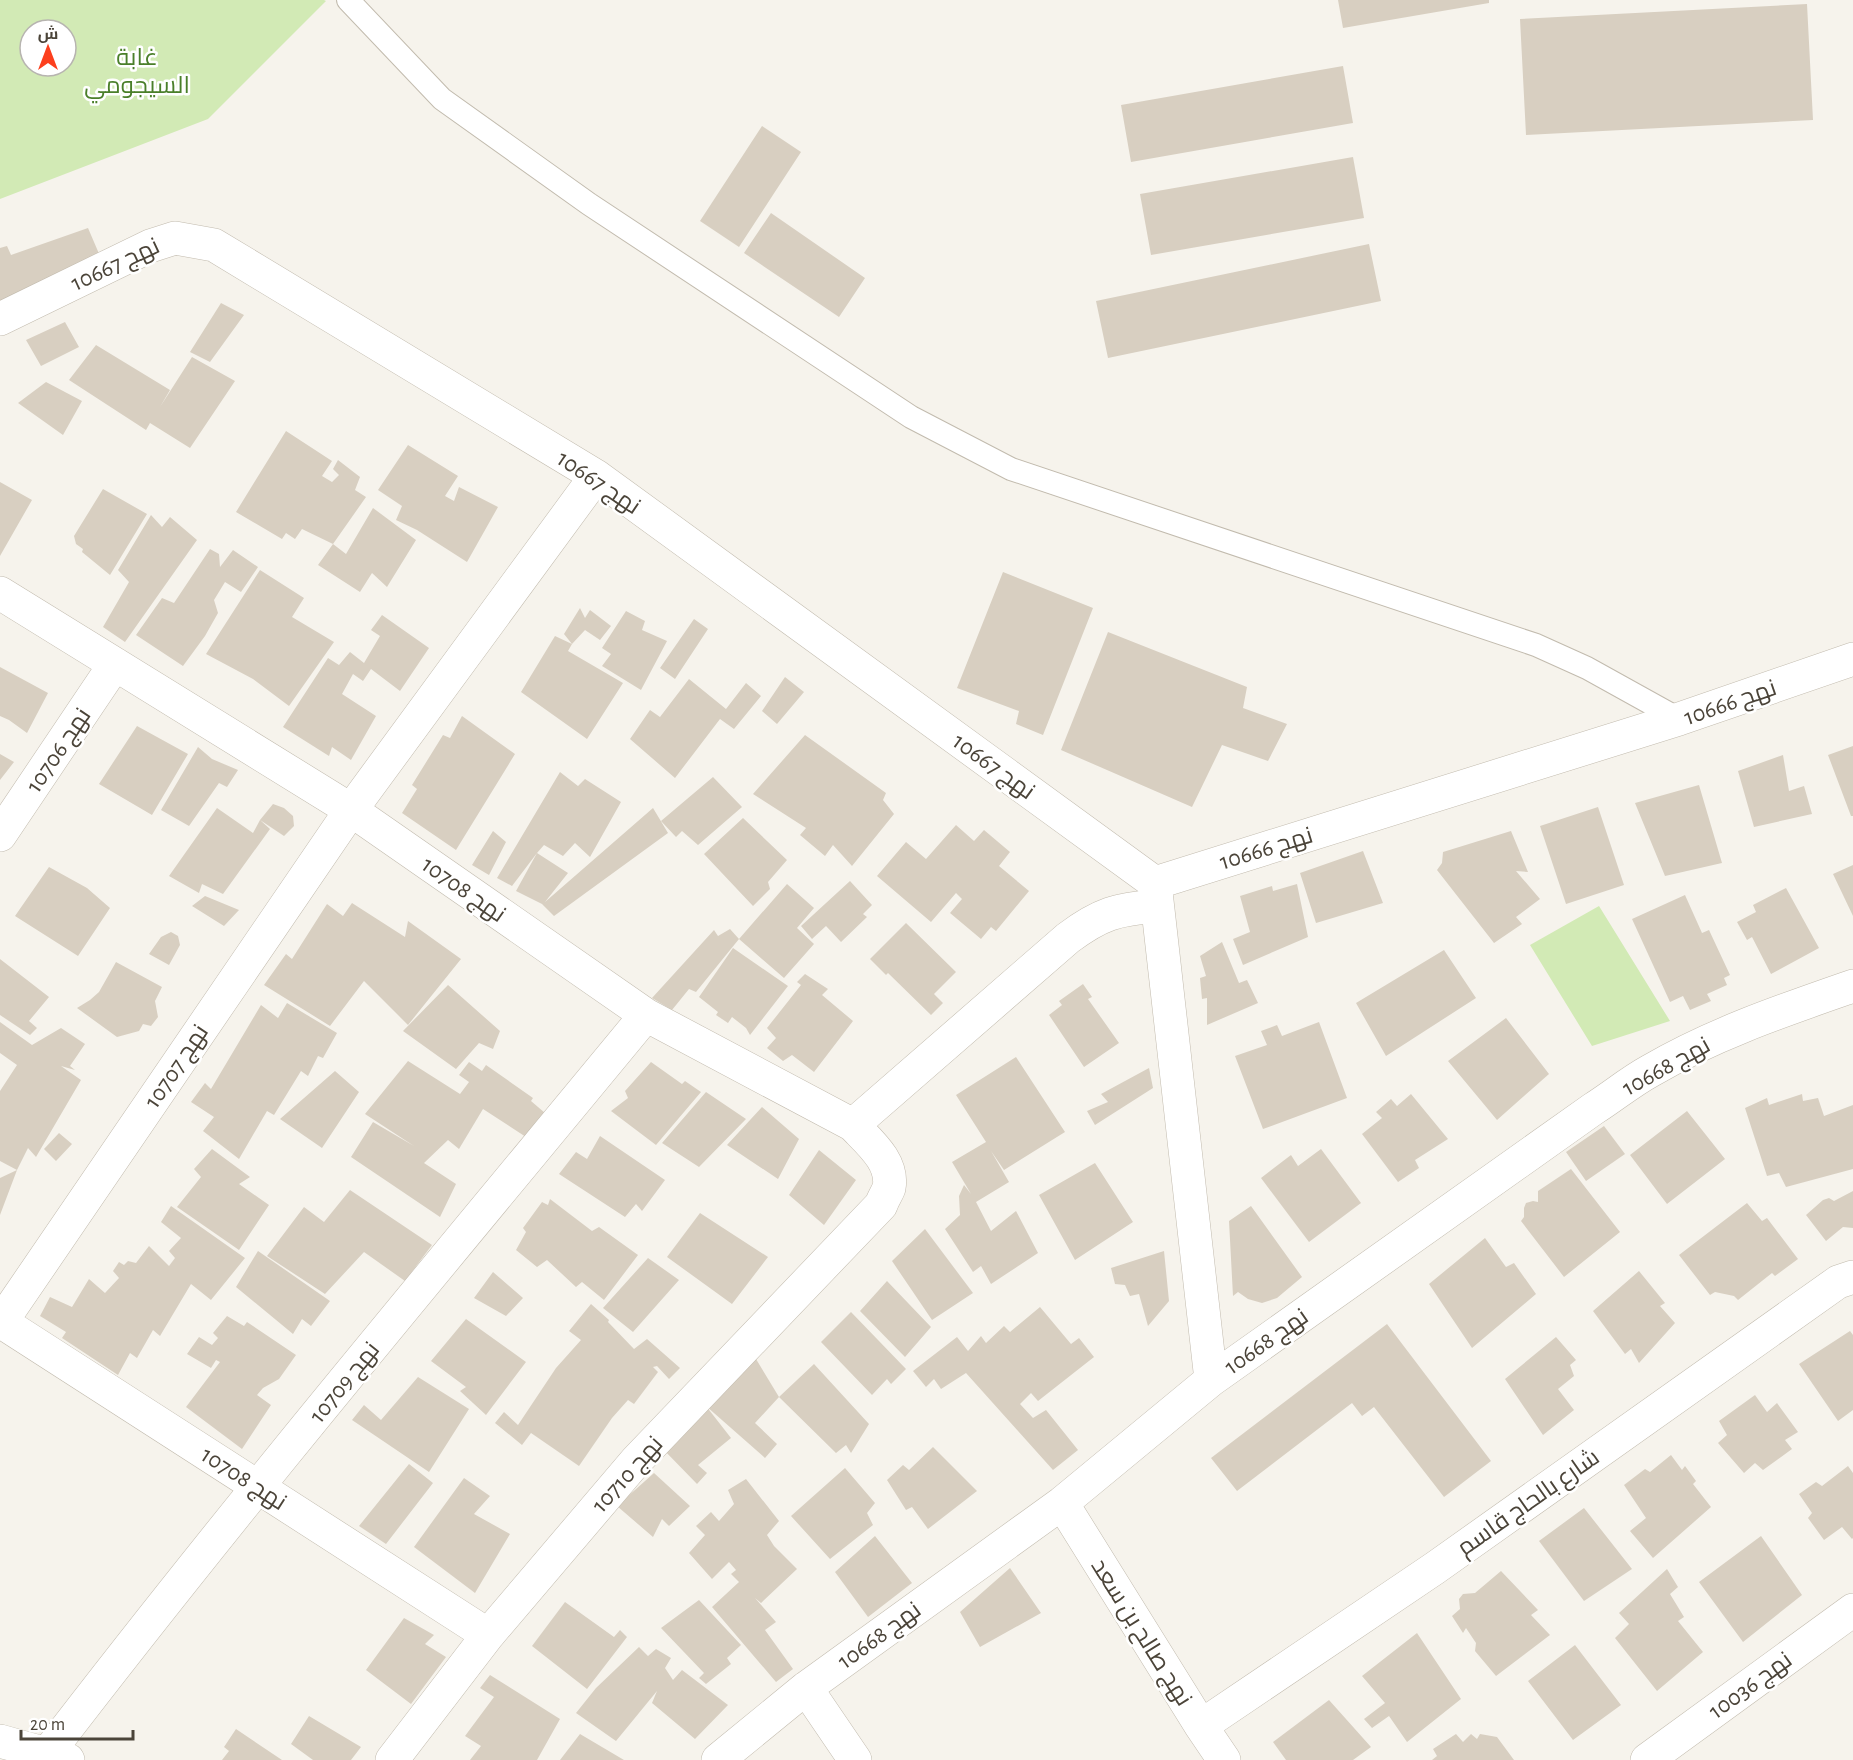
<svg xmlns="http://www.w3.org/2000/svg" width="1853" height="1760" font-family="'Alegreya Sans',Cairo,sans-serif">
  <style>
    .green { fill: #d2eab5; fill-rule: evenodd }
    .building { fill: #d8cfc1 }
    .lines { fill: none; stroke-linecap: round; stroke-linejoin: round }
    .service-casing { stroke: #c2bbae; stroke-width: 24 }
    .minor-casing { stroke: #c2bbae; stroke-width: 34 }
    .service { stroke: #fff; stroke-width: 22 }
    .minor { stroke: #fff; stroke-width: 33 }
    .labels { text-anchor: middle; stroke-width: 5; stroke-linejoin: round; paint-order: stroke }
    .park-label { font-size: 24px; fill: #4a7f2a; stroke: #fff }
    .street-label { font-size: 24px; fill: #4b4439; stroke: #fff }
  </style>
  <rect width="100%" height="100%" fill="#f6f3ec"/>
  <path class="green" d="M0 0H324L326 1 208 119 0 199ZM30 30H66V66H30Z
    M1599 906 1670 1021 1592 1046 1530 945Z"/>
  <path class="building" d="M1338 0H1489V3L1343 28Z
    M1807 4 1813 120 1526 135 1520 19Z
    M1343 66 1353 123 1131 162 1121 105Z
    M762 126 801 152 739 247 700 221Z
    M1353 157 1364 218 1151 255 1140 194Z
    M771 213 865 278 839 317 744 253Z
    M88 228 100 256 0 313V248L7 246 11 255Z
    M1369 244 1381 301 1108 358 1096 301Z
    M221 303 244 315 210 362 190 352Z
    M65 322 79 347 41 366 26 340Z
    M96 345 170 390 160 407 192 357 235 381 190 448 150 423 146 430 69 380Z
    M46 382 82 401 63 435 18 403Z
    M286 431 332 461 322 476 332 482 339 475 333 469 338 460 360 477 355 490 366 497 333 544 346 554 373 508 416 540 387 587 372 573 360 592 318 565 333 544 302 529 295 539 286 533 282 539 236 512Z
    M408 445 458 476 445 496 454 501 459 487 498 507 467 562 417 530 396 520 402 506 378 490Z
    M0 482 32 500 0 556Z
    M103 489 147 514 110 575 82 552 83 549 76 544 74 536Z
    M151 515 162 527 170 517 197 540 125 642 103 627 129 582 118 570Z
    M210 549 219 554 220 567 233 550 258 567 241 592 225 582 214 600 218 613 205 636 183 666 136 635 162 598 174 603Z
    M260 570 304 598 292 617 334 642 289 706 253 679 206 654Z
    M1003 572 1093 608 1043 735 1016 724 1019 711 957 688Z
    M580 608 585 618 590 610 611 626 600 640 585 630 572 644 564 634Z
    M626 611 645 621 642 630 667 641 641 690 602 666 611 654 602 648Z
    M382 615 429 648 400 691 371 669 363 681 353 674 342 694 376 716 351 760 332 747 329 756 283 727 328 658 339 665 350 652 364 663 380 636 371 630Z
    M694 619 708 629 675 679 660 668Z
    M1108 632 1247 687 1243 708 1287 724 1268 761 1222 745 1192 807 1061 750Z
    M555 636 572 644 568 651 623 683 587 739 521 692Z
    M0 667 48 693 27 733 9 720 0 716Z
    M785 677 804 692 777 724 762 711Z
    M689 679 726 709 746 683 761 696 734 729 720 719 675 778 630 739 650 710 660 717Z
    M462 716 515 754 456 850 402 813 417 789 412 785 443 735 450 738Z
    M137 726 188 754 152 815 99 784Z
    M805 735 886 793 883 800 894 814 852 866 833 845 825 856 800 835 806 828 753 794Z
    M1853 746V816H1851L1828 755Z
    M198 747 212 759 238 770 227 787 219 783 189 826 161 810Z
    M0 754 14 762 0 780Z
    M1783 755 1789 791 1804 786 1812 814 1754 827 1738 771Z
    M560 772 578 786 585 779 621 802 590 857 575 843 563 856 544 845 537 853 568 873 545 902 653 808 668 833 554 916 542 904 516 891 537 853 512 886 497 878Z
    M713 777 742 807 698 845 682 831 676 837 661 821Z
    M1699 785 1722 863 1665 876 1635 803Z
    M273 804 284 808 293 816 294 826 284 836 260 820Z
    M1598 807 1624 885 1566 904 1540 826Z
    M217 808 253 833 260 820 270 829 223 894 202 884 199 893 169 876Z
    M743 818 787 860 768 882 770 889 753 906 704 854Z
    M956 825 974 841 984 830 1010 852 999 866 1029 891 996 931 991 927 981 939 950 913 962 899 956 893 931 922 877 876 906 842 926 859Z
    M493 831 506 842 489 875 472 865Z
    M1511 831 1528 872 1516 871 1540 899 1516 917 1522 924 1494 943 1437 870 1442 863 1443 852Z
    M1363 851 1383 903 1316 923 1300 873Z
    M1853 865V916L1833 874Z
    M49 867 87 888 110 908 78 956 15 916Z
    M850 881 872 905 863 914 867 917 841 942 826 926 812 939 801 926Z
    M787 884 814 908 797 928 814 944 784 978 739 939Z
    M1297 884 1308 937 1243 965 1233 939 1250 932 1240 896 1272 886 1273 891Z
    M1786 888 1819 948 1771 974 1752 937 1747 940 1737 922 1756 912 1753 905Z
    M1685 895 1702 933 1709 930 1730 975 1724 978 1727 985 1707 994 1711 1001 1690 1010 1683 996 1670 1002 1632 919Z
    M205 896 239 910 224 926 192 906Z
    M352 903 405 937 408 921 461 959 408 1025 364 981 330 1026 264 985 286 954 292 959 327 904 343 916Z
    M906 923 956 972 934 994 943 1003 931 1015 888 973 886 975 870 959Z
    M730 929 739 939 696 992 689 989 672 1010 652 998 714 930 718 936Z
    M171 932 178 936 180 945 169 965 149 954 161 937Z
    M1222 942 1239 983 1247 980 1258 1003 1207 1025V998L1202 999 1200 978 1206 976 1200 956Z
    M733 948 788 986 750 1035 746 1028 732 1017 728 1023 716 1015 718 1012 699 997Z
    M1444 950 1476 998 1386 1056 1356 1003Z
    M0 959 49 997 29 1021 37 1028 30 1035 0 1015Z
    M116 962 162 987 155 1001 158 1017 151 1026 143 1024 139 1031 117 1037 77 1008 90 1000 99 992Z
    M805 974 828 989 822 995 853 1021 814 1072 792 1055 783 1061 767 1048 776 1038 767 1028 801 985 797 982Z
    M1083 984 1092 997 1088 999 1119 1043 1084 1067 1049 1015 1062 1005 1059 1001Z
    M448 985 500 1031 493 1049 479 1043 456 1069 403 1031Z
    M287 1003 337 1033 323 1058 318 1056 308 1076 301 1071 274 1115 267 1111 239 1159 203 1131 214 1117 191 1102 205 1083 211 1089 261 1005 278 1018Z
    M1506 1018 1549 1074 1497 1120 1448 1061Z
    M0 1022 32 1045 61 1028 85 1044 70 1066 75 1070 61 1066 81 1080 36 1157 28 1148 17 1170 0 1215V1178L17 1170 0 1161V1091L17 1065 0 1053Z
    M1319 1022 1347 1098 1263 1129 1235 1056 1267 1045 1261 1031 1277 1025 1282 1036Z
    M1016 1057 1065 1132 1004 1170 991 1151 1009 1182 976 1202 991 1231 1016 1211 1038 1253 991 1284 981 1266 973 1272 945 1229 960 1215 959 1196 964 1185 971 1194 952 1162 986 1142 956 1095Z
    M408 1061 460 1094 469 1082 459 1075 469 1062 482 1071 486 1065 533 1098 531 1101 545 1113 526 1137 483 1109 459 1149 448 1140 424 1163 456 1184 440 1217 351 1157 373 1122 414 1146 365 1114Z
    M651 1062 682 1084 685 1081 701 1092 656 1145 611 1111 628 1098 625 1091Z
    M1149 1068 1153 1088 1095 1125 1087 1111 1108 1102 1101 1094Z
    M335 1071 359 1092 322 1148 280 1119Z
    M706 1092 746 1119 699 1167 662 1143Z
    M1411 1094 1448 1139 1415 1160 1419 1168 1398 1182 1362 1134 1382 1118 1376 1112 1391 1099 1397 1106Z
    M1802 1094 1803 1101 1818 1098 1824 1116 1853 1105V1169L1786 1187 1779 1173 1767 1176 1745 1108 1767 1098 1769 1105Z
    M762 1107 799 1139 778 1179 727 1145Z
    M1687 1111 1725 1159 1667 1204 1630 1155Z
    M1604 1126 1625 1154 1586 1181 1566 1152Z
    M59 1133 72 1144 56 1161 44 1149Z
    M600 1136 665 1180 642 1211 636 1204 625 1217 559 1174 576 1152 587 1159Z
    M212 1149 250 1177 239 1184 269 1205 239 1250 177 1207 201 1177 194 1169Z
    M1321 1149 1361 1203 1309 1242 1261 1178 1291 1155 1298 1166Z
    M819 1150 856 1180 824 1225 789 1195Z
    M1095 1163 1133 1222 1075 1260 1039 1195Z
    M1571 1169 1620 1232 1564 1277 1521 1221 1524 1217V1208L1526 1203 1533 1201 1538 1202V1191Z
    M350 1190 432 1245 405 1281 364 1252 325 1294 267 1256 304 1207 324 1222Z
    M1853 1191V1228L1843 1227 1826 1241 1806 1215 1823 1200 1829 1198 1834 1201Z
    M550 1199 592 1231 599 1227 638 1255 604 1300 582 1282 576 1287 547 1260 537 1267 516 1250 526 1232 523 1228 542 1202 548 1205Z
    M1747 1203 1762 1221 1767 1218 1798 1259 1775 1276 1772 1273 1738 1300 1734 1296 1715 1292 1710 1295 1679 1255Z
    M171 1206 245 1258 211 1300 191 1284 160 1336 153 1330 137 1358 130 1353 118 1375 62 1338 66 1332 40 1316 50 1297 72 1307 89 1279 105 1293 119 1278 113 1271 119 1262 124 1265 128 1261 136 1263 149 1246 169 1266 175 1258 169 1251 181 1238 161 1222Z
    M1251 1206 1302 1277 1277 1298 1262 1303 1248 1299 1238 1292 1233 1296 1229 1221Z
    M700 1213 768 1257 732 1304 667 1257Z
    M925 1229 973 1293 932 1320 892 1261Z
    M1485 1238 1506 1267 1514 1263 1536 1294 1472 1348 1429 1284Z
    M258 1251 330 1301 311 1326 302 1319 293 1334 236 1287Z
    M1164 1251 1169 1301 1148 1326 1139 1294 1130 1296 1125 1285 1115 1284 1111 1268Z
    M648 1258 679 1280 633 1332 603 1308Z
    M1639 1271 1665 1303 1660 1306 1675 1323 1639 1363 1631 1349 1625 1354 1593 1311Z
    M493 1272 523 1298 506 1316 474 1298Z
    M887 1281 931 1327 905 1357 860 1311Z
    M591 1304 609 1320 608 1322 634 1349 647 1339 680 1368 669 1379 657 1366 653 1367 658 1372 634 1404 628 1400 612 1418 579 1466 531 1433 522 1445 495 1423 504 1412 518 1425 556 1368 581 1340 569 1331Z
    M1040 1307 1071 1344 1079 1338 1094 1357 1038 1401 1031 1393 1020 1404 1033 1418 1046 1410 1078 1450 1053 1470 966 1373 941 1389 934 1379 926 1387 913 1371 957 1337 968 1351 981 1336 986 1343 1004 1326 1010 1332Z
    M851 1312 906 1369 891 1384 887 1379 872 1395 821 1342Z
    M227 1316 244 1326 247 1322 296 1355 279 1379 263 1388 257 1395 271 1405 242 1449 186 1407 220 1362 216 1360 211 1368 187 1354 199 1337 212 1345 218 1338 213 1333Z
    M466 1319 526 1362 486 1415 460 1391 466 1387 431 1361Z
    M1387 1324 1491 1461 1444 1497 1374 1407 1362 1416 1352 1403 1237 1491 1211 1458Z
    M1850 1331 1853 1335V1410L1838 1421 1799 1364Z
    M1556 1337 1576 1360 1570 1365 1574 1376 1558 1389 1574 1410 1543 1435 1505 1379Z
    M756 1359 779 1397 755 1423 777 1444 765 1458 706 1406Z
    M814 1364 869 1424 851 1453 846 1445 836 1453 779 1397Z
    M418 1377 469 1409 429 1472 352 1420 364 1405 381 1420Z
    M1755 1395 1767 1412 1777 1403 1798 1432 1785 1440 1792 1449 1763 1470 1755 1463 1744 1473 1718 1443 1727 1435 1719 1421Z
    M706 1406 731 1438 698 1465 707 1473 697 1484 662 1448Z
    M933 1447 977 1491 928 1529 912 1507 906 1510 887 1480 903 1465 909 1470Z
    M1671 1455 1682 1470 1685 1466 1696 1481 1693 1484 1711 1507 1653 1558 1630 1531 1646 1518 1624 1485 1645 1469 1650 1472Z
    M409 1464 433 1483 386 1544 359 1526Z
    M1848 1466 1853 1473V1538L1852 1539 1842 1527 1824 1540 1808 1518 1812 1513 1799 1494 1816 1482 1822 1486Z
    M845 1468 875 1503 867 1513 873 1525 830 1559 791 1516Z
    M654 1473 690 1506 669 1526 662 1519 653 1537 617 1506Z
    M464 1478 490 1496 474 1514 510 1534 475 1593 414 1547Z
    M746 1479 779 1521 767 1535 774 1546 797 1569 761 1603 755 1598 776 1622 765 1630 793 1669 776 1682 712 1607 739 1582 731 1574 736 1570 729 1562 712 1579 689 1553 705 1535 696 1526 711 1512 719 1521 734 1504 728 1490Z
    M1584 1508 1632 1569 1584 1601 1539 1541Z
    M875 1536 912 1583 868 1617 835 1572Z
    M1761 1536 1802 1595 1743 1642 1699 1582Z
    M1010 1568 1041 1613 980 1647 960 1612Z
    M1667 1569 1678 1587 1670 1594 1684 1617 1678 1621 1703 1652 1657 1691 1615 1638 1629 1624 1619 1613Z
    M1501 1571 1538 1610 1531 1615 1550 1635 1496 1676 1475 1651 1476 1643 1466 1628 1463 1633 1452 1616 1460 1609 1459 1599 1463 1594 1475 1593Z
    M699 1600 741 1645 727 1658 731 1664 706 1684 699 1678 704 1673 661 1628Z
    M565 1602 614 1637 620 1630 627 1637 587 1689 532 1646Z
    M404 1618 434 1635 425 1644 446 1657 411 1704 366 1670Z
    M1417 1633 1461 1699 1407 1742 1389 1716 1372 1728 1364 1719 1385 1703 1362 1676Z
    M1575 1645 1621 1705 1573 1740 1528 1681Z
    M639 1647 648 1656 656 1649 671 1658 665 1668 673 1680 682 1670 728 1705 695 1739 652 1703 657 1691 616 1741 576 1713 596 1688Z
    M490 1675 560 1719 537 1760H470L481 1746 465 1736 494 1697 480 1688Z
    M1329 1700 1371 1747 1353 1760H1286L1273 1742Z
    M309 1716 361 1747 351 1760H313L291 1744Z
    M236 1729 282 1760H222L229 1751 224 1747Z
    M580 1734 624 1760H560Z
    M1456 1734 1463 1742 1471 1734 1477 1739 1480 1734 1497 1737 1514 1760H1432L1437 1756 1433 1749Z"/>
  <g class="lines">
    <defs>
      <path id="service" d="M348 0 442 99 589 204 911 417 1011 469 1536 645 1587 668 1679 719"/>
      <path id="minor" d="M0 319 150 246 175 238 214 245 596 476 1155 883
        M0 593 351 810 646 1015 853 1125C869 1142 894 1162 889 1188 887 1193 883 1199 881 1205L636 1461 488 1635 392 1760
        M0 835 115 664
        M853 1125 1068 938C1100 914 1117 909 1157 906
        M0 1321 488 1635
        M0 1324 351 810 596 476
        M1211 1380 1155 883 1679 719 1853 659
        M1062 1503 1201 1726 1224 1760
        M806 1688 855 1760
        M1201 1726 1435 1568 1838 1282 1853 1277
        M0 1741 68 1760
        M47 1754C240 1502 444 1260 646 1015
        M718 1760 806 1688 1062 1503 1211 1380 1593 1109C1612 1097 1630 1082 1650 1071 1713 1034 1784 1010 1853 986
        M1647 1760 1853 1610"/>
    </defs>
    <use href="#service" class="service-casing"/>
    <use href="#minor" class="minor-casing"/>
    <use href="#service" class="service"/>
    <use href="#minor" class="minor"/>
  </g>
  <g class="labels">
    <g class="park-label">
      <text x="137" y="65">غابة<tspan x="137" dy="28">السيجومي</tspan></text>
    </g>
    <g class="street-label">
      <text transform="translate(115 264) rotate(-25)" y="8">نهج 10667</text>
      <text transform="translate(599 482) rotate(34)" y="8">نهج 10667</text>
      <text transform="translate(1730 702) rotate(-19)" y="8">نهج 10666</text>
      <text transform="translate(58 750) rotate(-56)" y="8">نهج 10706</text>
      <text transform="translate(994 766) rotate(36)" y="8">نهج 10667</text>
      <text transform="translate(1266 848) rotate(-17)" y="8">نهج 10666</text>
      <text transform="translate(464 889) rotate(35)" y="8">نهج 10708</text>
      <text transform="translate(176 1066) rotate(-56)" y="8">نهج 10707</text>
      <text transform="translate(1666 1066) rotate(-29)" y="8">نهج 10668</text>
      <text transform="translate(1266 1341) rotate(-35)" y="8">نهج 10668</text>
      <text transform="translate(344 1382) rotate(-51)" y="8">نهج 10709</text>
      <text transform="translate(627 1474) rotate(-48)" y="8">نهج 10710</text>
      <text transform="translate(244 1478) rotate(33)" y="8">نهج 10708</text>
      <text transform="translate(1528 1502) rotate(-35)" y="8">شارع بالحاج قاسم</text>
      <text transform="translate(1142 1632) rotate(58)" y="8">نهج صالح بن سعد</text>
      <text transform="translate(879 1635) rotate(-36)" y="8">نهج 10668</text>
      <text transform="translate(1750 1685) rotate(-36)" y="8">نهج 10036</text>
    </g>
  </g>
  <g transform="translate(48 48)"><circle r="28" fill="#ffffff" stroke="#b7b4b0" stroke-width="1.5"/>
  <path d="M0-4.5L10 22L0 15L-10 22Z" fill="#fc3f1d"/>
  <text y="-9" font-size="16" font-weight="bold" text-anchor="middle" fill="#4b4439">ش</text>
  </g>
  <path d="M21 1730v9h112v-9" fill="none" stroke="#4b4439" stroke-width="3"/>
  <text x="30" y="1730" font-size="18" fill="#4b4439" stroke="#ffffff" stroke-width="4.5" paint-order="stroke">20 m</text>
</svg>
